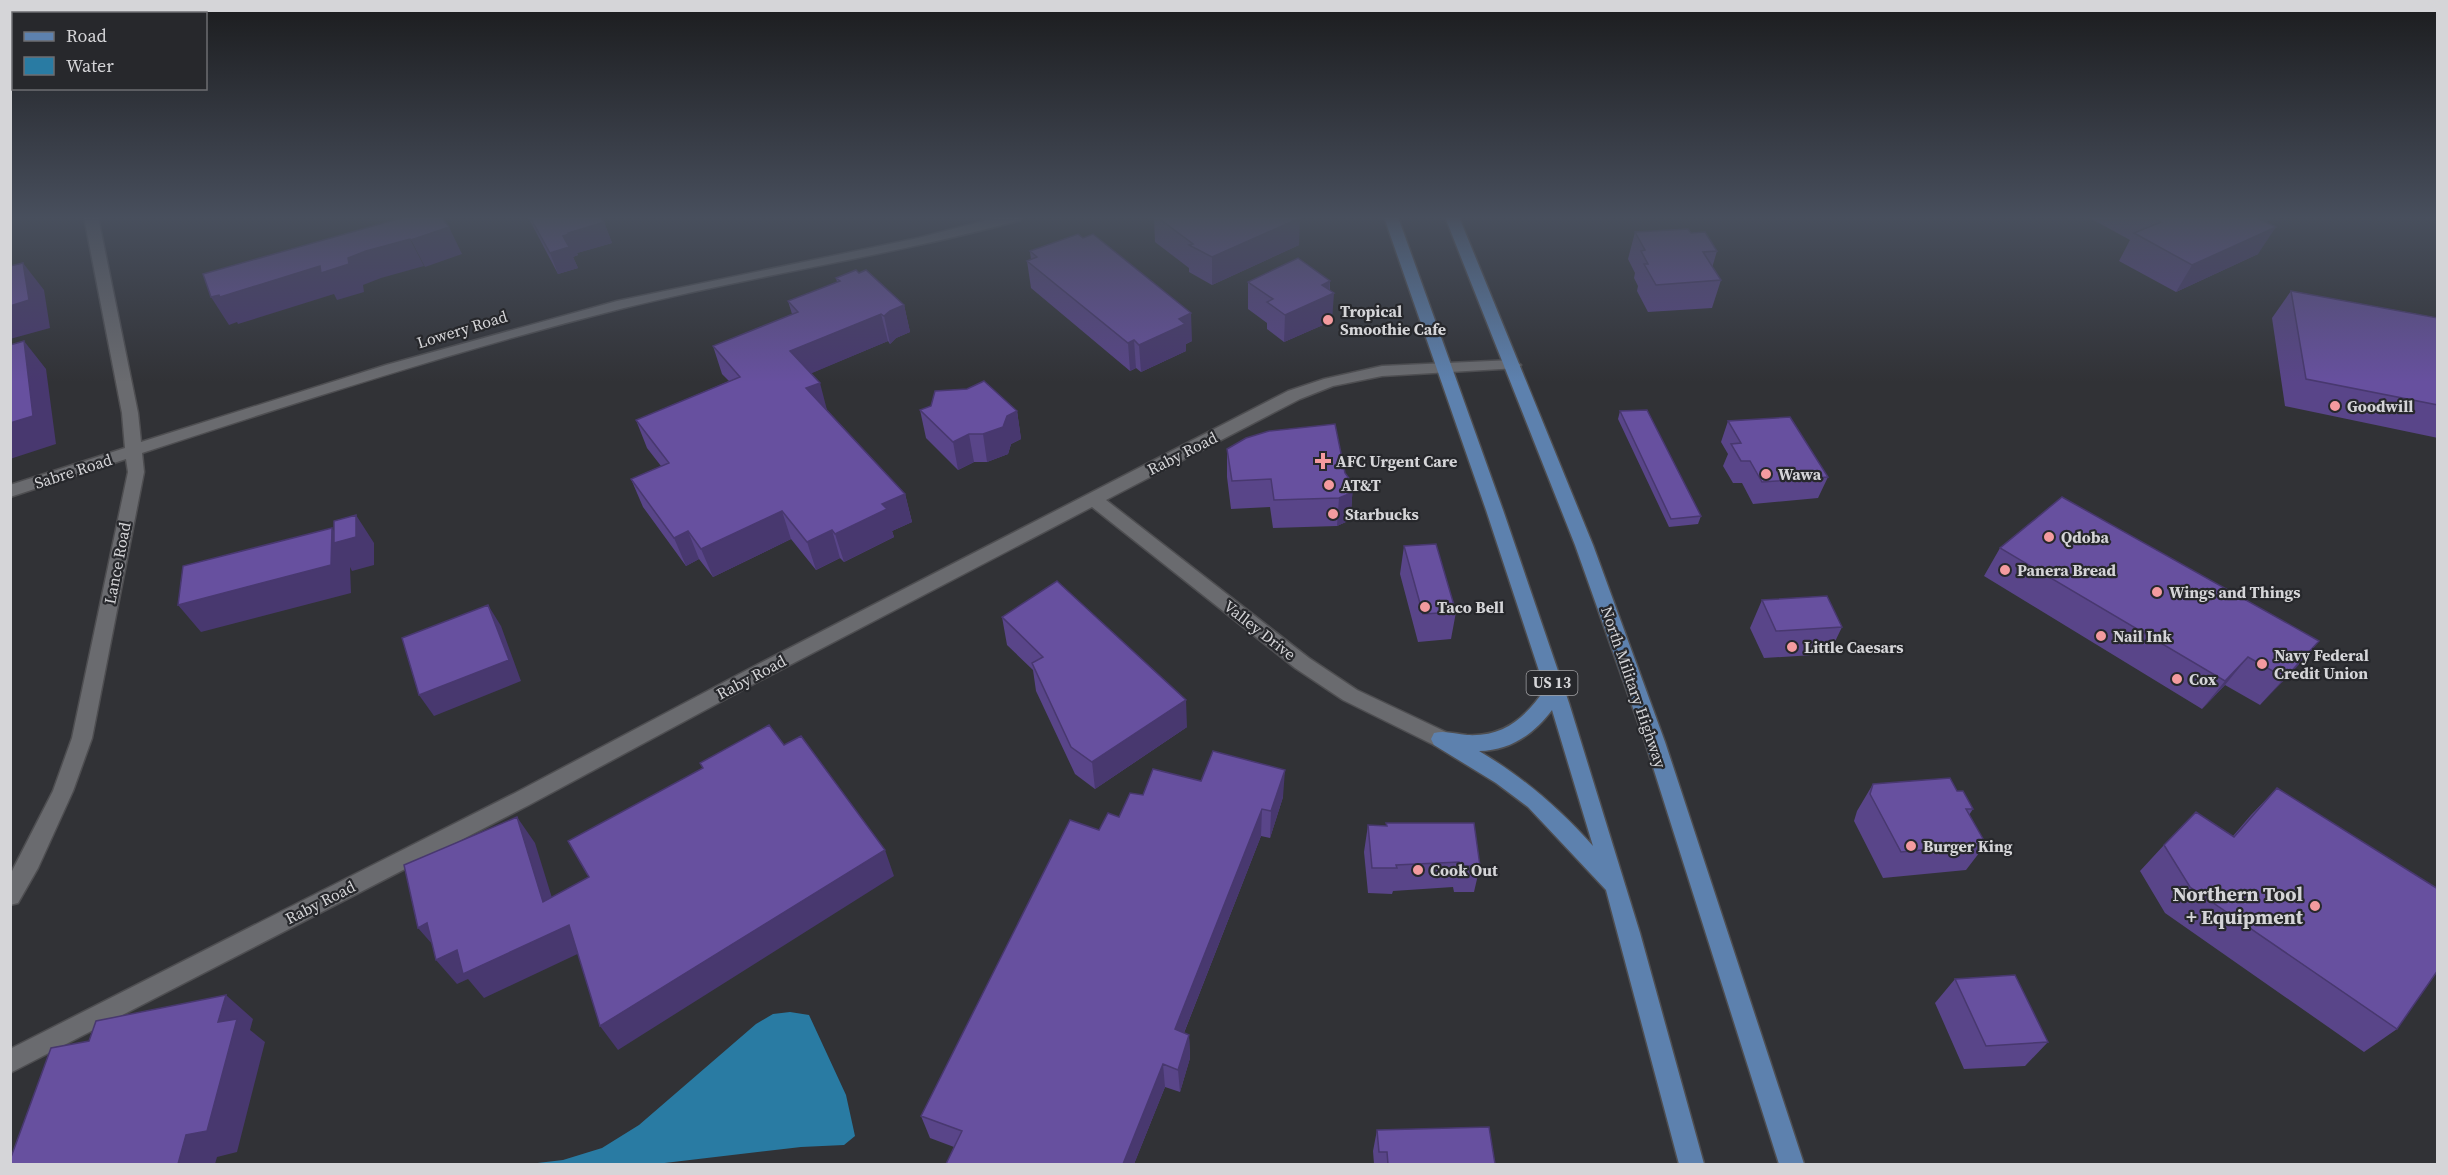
<svg xmlns="http://www.w3.org/2000/svg" width="2448" height="1175" font-family="'Source Serif 4',serif">
  <style>
    .water { fill: #297ba3 }
    .lines { fill: none; stroke-linecap: round; stroke-linejoin: round }
    .minor-casing { stroke: #4e4e51; stroke-width: 3 }
    .major-casing { stroke: #4e4e51; stroke-width: 3 }
    .minor { fill: #6a6b6f; fill-rule: evenodd }
    .major { fill: #5d81ae; fill-rule: evenodd }
    .wall { fill: #594589 }
    .shaded-wall { fill: #48386f }
    .building { fill: #67509f; stroke: #48386f; stroke-width: 1.5 }
    .poi-dot { fill: #f49b9f; stroke: #27282c; stroke-width: 2 }
    .labels { text-anchor: middle; stroke-width: 4.5; stroke-linejoin: round; paint-order: stroke }
    .shield { fill: #27282c; stroke: #a1a1a4; stroke-width: 1.5 }
    .shield-label { font-size: 15px; font-weight: bold; fill: #d5d5d8 }
    .poi-label { font-size: 16px; font-weight: bold; fill: #d5d5d8; stroke: #27282c; text-anchor: start }
    .street-label { font-size: 16px; fill: #d5d5d8; stroke: #27282c }
    .near-poi-label { font-size: 20px; font-weight: bold; fill: #d5d5d8; stroke: #27282c; text-anchor: end }
  </style>
  <rect width="100%" height="100%" fill="#313236"/>
  <path class="water" d="M790 1012 809 1015 846 1095 855 1136 844 1145 801 1147 656 1164H529L563 1160 602 1148 639 1125 756 1024 773 1014Z"/>
  <g class="lines">
    <defs>
      <path id="minor" d="M84 217H98L138 413 141 442 386 365 617 301 918 238 999 217H1022L1021 220C890 256 755 275 624 308 461 349 301 401 142 453L144 472 92 738 73 791 38 868 18 903 10 905V875L53 791 72 738 128 472 126 459 10 497V485L125 448 122 413Z
        M1513 360 1521 365 1518 368 1382 376 1333 386 1300 399 1106 500 1309 658 1357 690 1448 733 1451 739 1448 745 1441 747 1434 745 1343 700 1295 668 1092 507 761 680 529 805 10 1073V1049L515 793 747 670 1288 391 1324 379 1382 366Z"/>
      <path id="major" d="M1384 217H1398L1503 510 1569 703 1640 933 1704 1164H1679L1606 890 1528 807 1496 783 1434 745 1431 739 1434 733C1444 730 1456 734 1467 735 1504 737 1525 718 1545 689L1486 510ZM1552 710 1593 846C1559 808 1523 777 1479 751 1510 751 1534 734 1552 710Z
        M1445 217H1459L1593 545 1665 742 1804 1164H1779L1645 742 1575 545Z"/>
    </defs>
    <use href="#minor" class="minor-casing"/>
    <use href="#major" class="major-casing"/>
    <use href="#minor" class="minor"/>
    <use href="#major" class="major"/>
  </g>
  <path class="wall" d="M528 217H601L604 222 612 243 577 253 578 255 573 257 578 268 558 274Z
    M1154 217H1299V245L1212 285 1189 272V268L1155 242Z
    M2088 217H2277L2266 222 2258 254 2176 292 2119 261 2130 240Z
    M1635 232 1691 233 1717 251 1712 268 1721 280 1712 308 1648 312 1637 291 1638 286 1634 278 1635 273 1628 259Z
    M1030 251 1192 341 1186 344V351L1141 372 1136 368 1130 371 1031 288 1027 261 1031 260Z
    M859 273 904 305 910 332 896 338 890 344 888 341 811 373 827 410 905 494 912 522 892 531 894 537 844 562 840 558 816 570 791 539 713 577 699 559 686 566 643 507 631 479 661 466 647 448 636 420 729 381 722 374 713 346 792 314 788 301 837 282 836 278Z
    M1330 281V290L1332 321 1284 342 1267 329V323L1248 309V282Z
    M2291 291 2438 318V438L2285 406 2272 318Z
    M920 410 1017 411 1021 439 1011 444 1008 454 987 462H974L958 470 926 438Z
    M1620 411 1701 516 1698 524 1669 527 1618 419Z
    M1728 421 1828 477 1818 498 1753 504 1742 483H1733L1723 466 1728 454 1721 442Z
    M1227 449 1345 473 1353 484 1351 512 1348 521 1337 526 1273 528 1270 507 1231 509 1227 477Z
    M1404 546 1456 612 1451 639 1418 642 1400 574Z
    M2000 548 2319 641 2260 705 2225 685 2202 709 1984 576Z
    M1762 600 1842 627 1829 654 1764 658 1750 628Z
    M1002 617 1187 727 1095 789 1075 774 1036 691 1033 670 1007 645Z
    M1201 781 1283 797 1270 838 1261 836 1184 1033 1189 1035 1190 1058 1180 1092 1165 1087 1134 1164H946L954 1147 930 1138 921 1116 1099 830 1119 817 1143 795Z
    M1873 784 1973 809 1969 815 1986 844 1966 870 1883 878 1854 821 1857 811Z
    M2277 788 2397 1029 2364 1052 2165 913 2140 871 2164 845 2233 836 2251 815Z
    M1386 823 1480 866 1474 892H1454L1453 887 1393 891 1392 894 1368 893 1364 852 1368 825 1386 826Z
    M1955 979 2048 1042 2025 1066 1964 1069 1935 1003Z
    M1377 1130 1495 1164H1374L1373 1151Z"/>
  <path class="shaded-wall" d="M2242 217H2277L2229 239Z
    M1300 218 1299 245 1212 285V257Z
    M604 222 612 243 577 253 578 255 573 257 578 268 558 274 550 253 563 236 568 233Z
    M449 227 462 254 425 267 411 240Z
    M2276 227 2258 254 2176 292 2192 265Z
    M410 239 424 266 381 278 363 285 364 292 337 300 334 294 238 324 237 322 229 325 211 297 348 258 366 251Z
    M23 263 44 290 50 328 10 339V306Z
    M1330 281 1329 295 1334 293 1332 321 1284 342 1285 315 1322 285Z
    M904 305 910 332 896 338 890 344 884 316 890 311Z
    M1191 313 1192 341 1186 344V351L1141 372 1139 345 1179 319Z
    M881 314 888 341 798 379 790 351Z
    M1134 340 1136 368 1130 371 1128 343Z
    M24 341 46 369 56 444 10 459V423Z
    M820 383 827 410 806 388Z
    M1017 411 1021 439 1011 444 1008 454 987 462 983 434 1007 416Z
    M969 434 974 462 958 470 953 442Z
    M1353 484 1351 512 1348 521 1337 526 1339 498Z
    M905 494 912 522 892 531 894 537 844 562 835 534 882 504Z
    M782 511 791 539 713 577 701 549Z
    M356 515 374 543V565L352 571 350 567 351 593 201 632 178 605 332 528 340 541Z
    M832 530 840 558 816 570 807 542Z
    M688 531 699 559 686 566 674 538Z
    M488 605 501 626 521 681 434 716 419 695Z
    M2319 641 2295 669 2260 705 2285 678Z
    M2248 657 2225 685 2202 709 2225 681Z
    M1186 700 1187 727 1095 789 1092 762Z
    M1285 770 1283 797 1270 838 1271 811Z
    M1262 809 1261 836 1176 1053 1175 1029Z
    M517 817 535 843 561 927 543 902Z
    M885 850 894 876 618 1050 600 1026Z
    M427 923 440 953 418 928Z
    M569 925 586 950 484 998 468 979 457 984 436 960 457 950Z
    M226 995 253 1019 250 1030 265 1042 237 1152 217 1157 215 1164H178Z
    M1189 1035 1190 1058 1180 1092 1178 1070Z
    M1163 1064 1165 1087 1134 1164H1123Z"/>
  <path class="building" d="M405 217H442L449 227 411 240 410 239 366 251 348 258 349 264 321 273 320 266 220 297 219 295 211 297 203 274Z
    M530 217H601L604 222 568 233 569 234 563 236 569 247 550 253Z
    M1157 217H1299L1300 218 1212 257 1189 245 1193 244Z
    M2153 217H2256L2276 227 2192 265 2134 233 2161 222Z
    M1688 229 1691 233 1705 232 1717 251 1703 252 1721 280 1656 285 1644 264H1648L1641 251 1645 250 1635 232Z
    M1078 234 1083 238 1093 234 1191 313 1179 319 1185 324 1139 345 1134 340 1128 343 1027 261 1037 257 1030 251Z
    M1298 258 1330 281 1322 285 1334 293 1285 315 1267 302 1273 299 1248 282Z
    M23 263 29 300 10 306V266Z
    M856 270 859 273 866 270 904 305 890 311 884 316 881 314 790 351 820 383 806 388 905 494 882 504 887 509 835 534 832 530 807 542 782 511 701 549 688 531 674 538 631 479 669 463 636 420 740 377 713 346 798 312 788 301 840 281 836 278Z
    M2291 291 2438 318V405L2306 379Z
    M24 341 33 416 10 423V345Z
    M984 381 1017 411 1007 416 1003 427 983 434H969L953 442 920 410 931 406 935 391 967 389Z
    M1647 410 1701 516 1671 519 1620 411Z
    M1790 417 1828 477 1762 482 1750 461H1741L1731 444 1741 443 1728 421Z
    M1335 424 1345 473 1353 484 1351 493 1339 498 1274 500 1271 479 1232 481 1227 449 1246 438 1269 431Z
    M2062 497 2319 641 2285 678 2248 657 2225 681 2000 548Z
    M356 515V537L334 543V521Z
    M332 528 331 565 178 605 183 566Z
    M1436 544 1456 612 1423 614 1404 546Z
    M1057 581 1186 700 1092 762 1071 747 1032 663 1043 657 1002 617Z
    M1827 596 1842 627 1776 631 1762 600Z
    M488 605 509 660 419 695 402 638Z
    M769 725 784 745 801 736 885 850 600 1026 569 925 463 974 457 950 436 960 427 923 418 928 404 865 517 817 543 902 589 877 568 841 703 768 700 763Z
    M1213 751 1285 770 1271 811 1262 809 1175 1029 1189 1035 1178 1070 1163 1064 1123 1164H946L962 1131 921 1116 1070 820 1099 830 1108 813 1119 817 1130 793 1143 795 1153 769 1201 781Z
    M1950 778 1957 791H1963L1973 809H1966L1986 844 1901 852 1870 794 1873 784Z
    M2277 788 2438 889V970L2397 1029 2190 887 2164 845 2196 812 2234 837Z
    M1386 823H1474L1480 866H1460L1459 862 1396 865 1397 868H1372L1368 825 1387 826Z
    M2015 975 2048 1042 1986 1046 1955 979Z
    M226 995 218 1022 237 1019 207 1131 186 1135 178 1164H10V1160L51 1048 89 1041 96 1021Z
    M1489 1127 1495 1164H1388L1387 1152H1379L1377 1130Z"/>
  <linearGradient id="sky" x2="0" y2="1"><stop stop-color="#1b1c1e"/><stop offset="0.57" stop-color="#484f5d"/><stop offset="1" stop-color="#484f5d" stop-opacity="0"/></linearGradient>
  <rect width="2448" height="382" fill="url(#sky)"/>
  <g class="poi-dot">
    <circle cx="1328" cy="320" r="6"/>
    <circle cx="2335" cy="406" r="6"/>
    <path d="M1320 452h6v6h6v6h-6v6h-6v-6h-6v-6h6z"/>
    <circle cx="1766" cy="474" r="6"/>
    <circle cx="1329" cy="485" r="6"/>
    <circle cx="1333" cy="514" r="6"/>
    <circle cx="2049" cy="537" r="6"/>
    <circle cx="2005" cy="570" r="6"/>
    <circle cx="2157" cy="592" r="6"/>
    <circle cx="1425" cy="607" r="6"/>
    <circle cx="2101" cy="636" r="6"/>
    <circle cx="1792" cy="647" r="6"/>
    <circle cx="2262" cy="664" r="6"/>
    <circle cx="2177" cy="679" r="6"/>
    <circle cx="1911" cy="846" r="6"/>
    <circle cx="1418" cy="870" r="6"/>
    <circle cx="2315" cy="906" r="6"/>
  </g>
  <g class="labels">
    <rect class="shield" x="1526.5" y="671" width="51" height="24" rx="4.5"/>
    <g class="shield-label">
      <text x="1552" y="688">US 13</text>
    </g>
    <g class="poi-label">
      <text x="1340" y="317">Tropical<tspan x="1340" dy="18">Smoothie Cafe</tspan></text>
      <text x="2347" y="412">Goodwill</text>
      <text x="1336" y="467">AFC Urgent Care</text>
      <text x="1778" y="480">Wawa</text>
      <text x="1341" y="491">AT&amp;T</text>
      <text x="1345" y="520">Starbucks</text>
      <text x="2061" y="543">Qdoba</text>
      <text x="2017" y="576">Panera Bread</text>
      <text x="2169" y="598">Wings and Things</text>
      <text x="1437" y="613">Taco Bell</text>
      <text x="2113" y="642">Nail Ink</text>
      <text x="1804" y="653">Little Caesars</text>
      <text x="2274" y="661">Navy Federal<tspan x="2274" dy="18">Credit Union</tspan></text>
      <text x="2189" y="685">Cox</text>
      <text x="1923" y="852">Burger King</text>
      <text x="1430" y="876">Cook Out</text>
    </g>
    <g class="street-label">
      <text transform="translate(462 329) rotate(-17)" y="6">Lowery Road</text>
      <text transform="translate(1182 453) rotate(-27)" y="6">Raby Road</text>
      <text transform="translate(73 471) rotate(-18)" y="6">Sabre Road</text>
      <text transform="translate(117 563) rotate(-79)" y="6">Lance Road</text>
      <text transform="translate(1260 630) rotate(38)" y="6">Valley Drive</text>
      <text transform="translate(751 677) rotate(-28)" y="6">Raby Road</text>
      <text transform="translate(1634 687) rotate(71)" y="6">North Military Highway</text>
      <text transform="translate(320 902) rotate(-27)" y="6">Raby Road</text>
    </g>
    <g class="near-poi-label">
      <text x="2303" y="901">Northern Tool<tspan x="2303" dy="23">+ Equipment</tspan></text>
    </g>
  </g>
  <rect width="2448" height="1175" fill="none" stroke="#d5d5d8" stroke-width="24"/>
  <rect x="12" y="12" width="195" height="78" fill="#27282c" stroke="#6d6d71" stroke-width="1.5"/>
  <rect x="24" y="32" width="30" height="9" fill="#5d81ae" stroke="#6d6d71" stroke-width="1.5"/>
  <text x="66" y="42" font-size="18" fill="#d5d5d8">Road</text>
  <rect x="24" y="57" width="30" height="18" fill="#297ba3" stroke="#6d6d71" stroke-width="1.5"/>
  <text x="66" y="72" font-size="18" fill="#d5d5d8">Water</text>
</svg>
